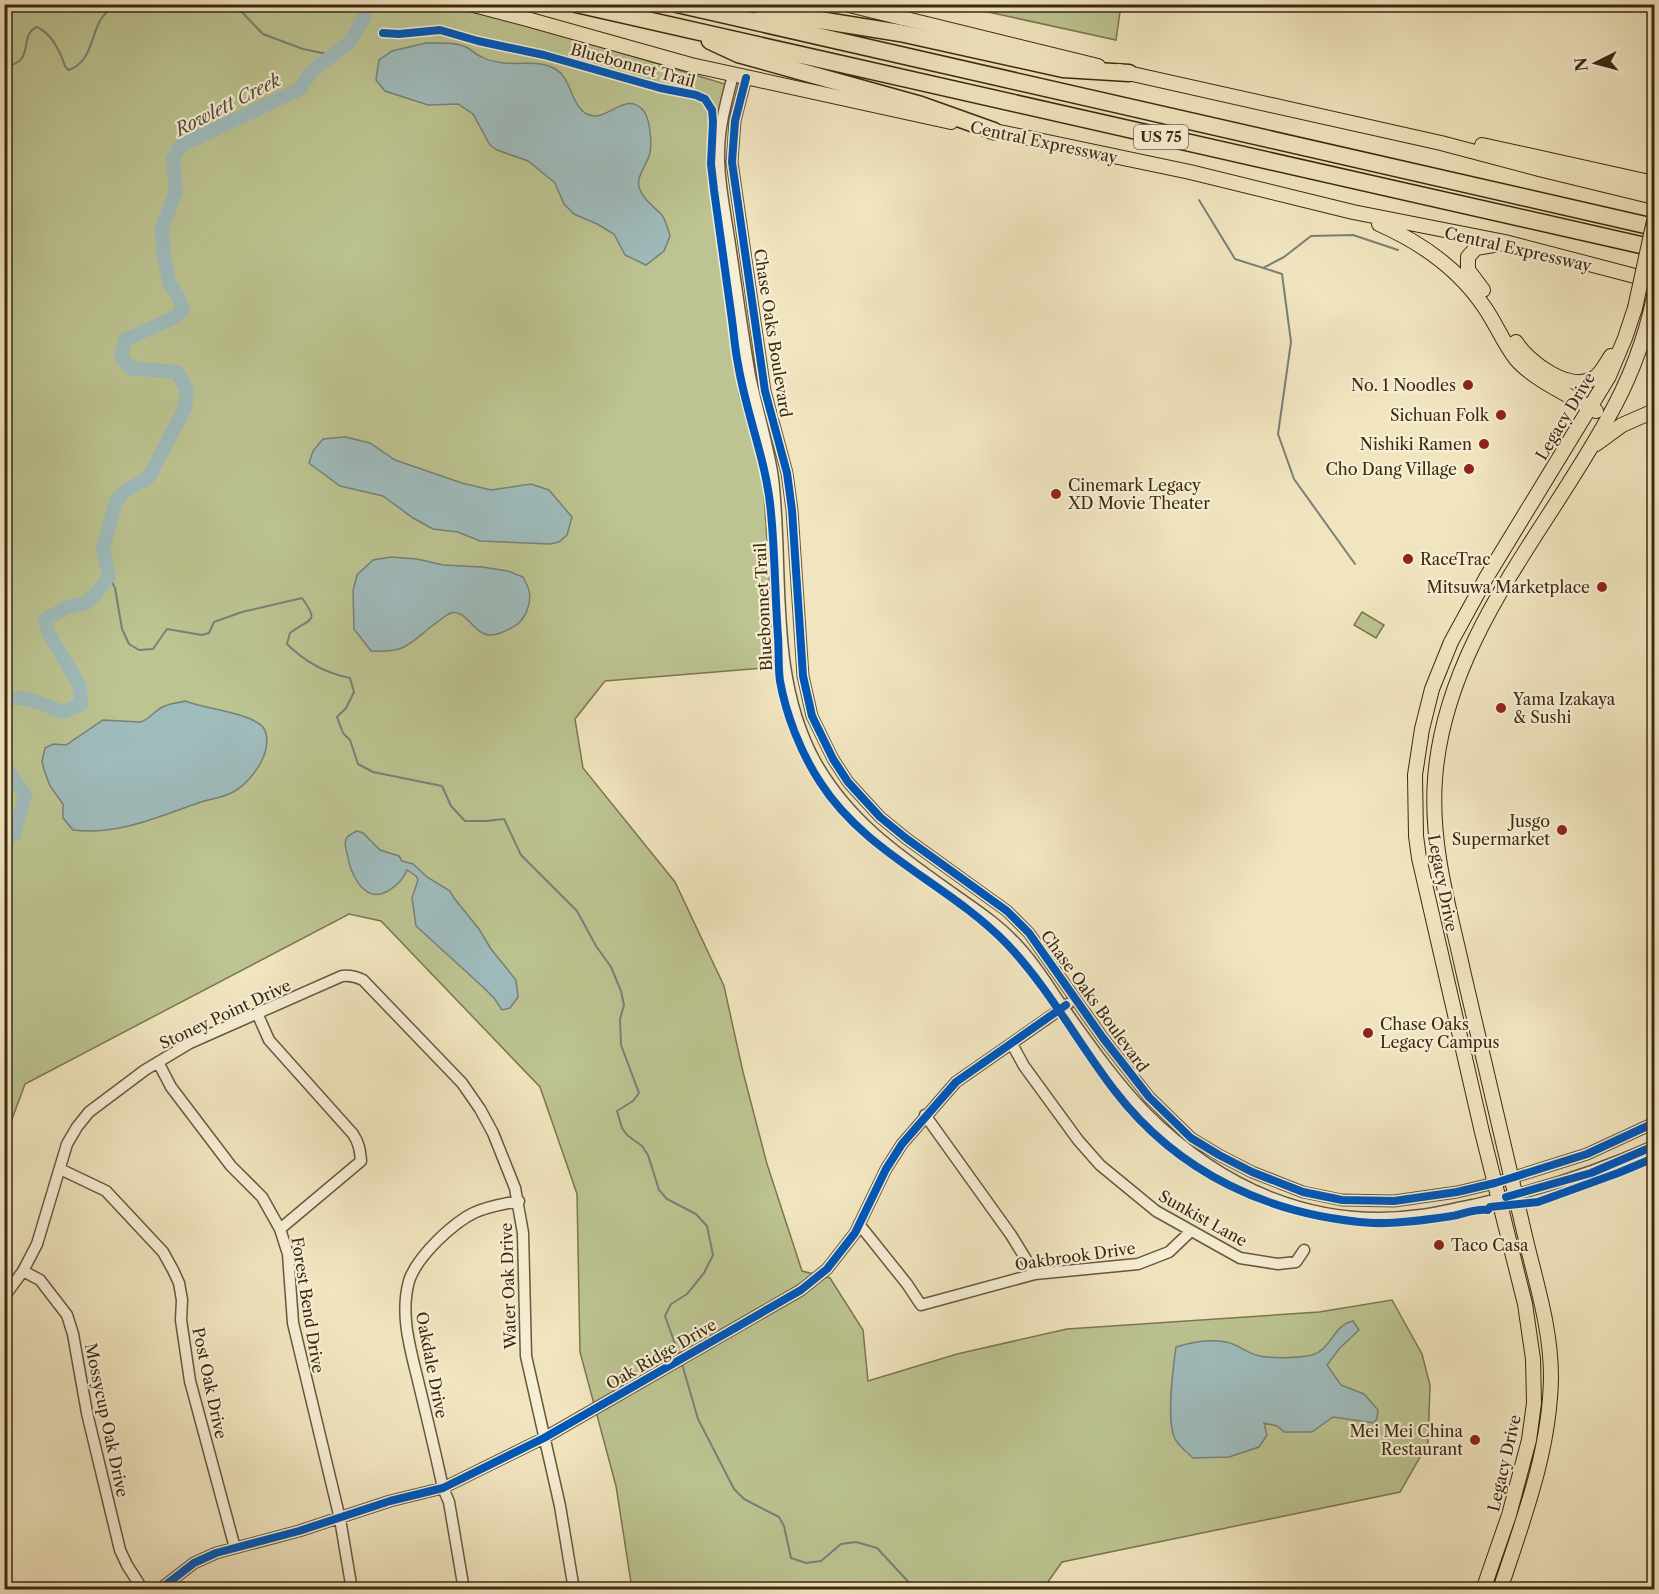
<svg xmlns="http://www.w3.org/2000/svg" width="1659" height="1594" font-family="'Libre Caslon Text',serif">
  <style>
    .green { fill: #bcc491; stroke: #7c7650; stroke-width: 1.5 }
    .water { fill: #9fbcbd; stroke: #778178; stroke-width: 1.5 }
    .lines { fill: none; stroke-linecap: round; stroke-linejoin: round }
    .stream { stroke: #778178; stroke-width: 2 }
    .river { stroke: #9fbcbd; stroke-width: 14 }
    .minor-casing { stroke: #68583c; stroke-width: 13 }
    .major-casing { stroke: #3b2910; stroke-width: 16 }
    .highway-casing { stroke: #3b2910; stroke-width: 19 }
    .minor { stroke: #f6eed5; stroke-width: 10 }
    .major { stroke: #f1e5bf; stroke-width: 14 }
    .highway { stroke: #f1e5bf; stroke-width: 16 }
    .major-bridge-casing { stroke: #3b2910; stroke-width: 16; stroke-linecap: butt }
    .major-bridge { stroke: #f1e5bf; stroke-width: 14 }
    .cycleway-casing { stroke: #f6eed5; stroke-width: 11 }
    .cycleway { stroke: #0057b8; stroke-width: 8 }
    .poi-dot { fill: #8f2418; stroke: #f6eed5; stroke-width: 2 }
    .labels { text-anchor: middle; stroke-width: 4.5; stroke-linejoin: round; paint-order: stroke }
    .shield { fill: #f6eed5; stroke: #73644b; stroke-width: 1.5 }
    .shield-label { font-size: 15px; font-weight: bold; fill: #3b2910 }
    .street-label { font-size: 16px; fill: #3b2910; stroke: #f6eed5 }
    .poi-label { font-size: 16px; fill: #3b2910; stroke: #f6eed5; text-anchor: end }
    .water-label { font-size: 18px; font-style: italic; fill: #544e3b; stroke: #f6eed5 }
  </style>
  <rect width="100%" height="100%" fill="#f1e5bf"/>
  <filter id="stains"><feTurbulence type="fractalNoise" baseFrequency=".00333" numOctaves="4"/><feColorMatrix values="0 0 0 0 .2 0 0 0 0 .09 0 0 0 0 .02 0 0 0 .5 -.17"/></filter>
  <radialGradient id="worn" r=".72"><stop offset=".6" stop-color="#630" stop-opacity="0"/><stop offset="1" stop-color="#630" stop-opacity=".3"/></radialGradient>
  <path class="green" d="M5 5H440L526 24 725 84 713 152 739 394 763 478 775 667 605 681 575 719 583 768 675 882 724 986 743 1072 767 1164 802 1271 830 1278 863 1330 868 1381 957 1354 1067 1329 1319 1312 1392 1300 1422 1354 1430 1385 1428 1443 1400 1492 1062 1562 1043 1589H632L616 1486 580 1352 577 1194 540 1087 381 921 349 914 25 1084 5 1138Z
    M956 5 1121 4V5L1116 40Z
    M1362 612 1384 625 1376 638 1354 625Z"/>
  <path class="water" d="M426 43C439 43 454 42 466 47 472 50 476 55 482 57 488 61 497 62 504 63 522 65 540 59 557 70 572 80 571 106 587 114 606 124 624 91 642 109 650 116 652 142 650 153 648 163 636 176 639 187 642 198 654 207 662 215 666 221 668 229 670 236L664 251 646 265 625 255 614 234 597 224 574 214 564 204 555 183 528 161 497 150 490 145 473 114 458 104 428 105 385 91 376 80 379 60 392 51Z
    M345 437 370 443 395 460 462 483 491 490 531 484 549 490 572 517 567 535 559 542 550 544 480 541 458 532 433 529 413 518 383 496 340 486 309 463 313 451 323 439Z
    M391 557 417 559 443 565 482 567 508 571 523 577C529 588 532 595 528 607 526 616 519 625 511 628 505 631 497 636 489 635 474 634 466 609 451 613 445 615 441 620 436 623 409 643 408 653 371 651L354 629 353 591 357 575 373 560Z
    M185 701C205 709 249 712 263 727 268 734 267 742 266 749 263 764 247 785 233 792 223 798 209 799 198 803 158 817 116 836 73 830L63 818V804L50 786 44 770 42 761 45 748 53 744 66 745 103 720 140 722C150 720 155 709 165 706 171 703 179 703 185 701Z
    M357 831 363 833 380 850 399 856 402 861 413 864 427 877 450 891 454 898 479 929 491 949 516 980 518 997 510 1008 502 1010 494 998 483 987 416 926 412 898 418 880 416 876 407 870C404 878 396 886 388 891 363 905 350 872 347 853 346 849 344 844 346 839 348 835 353 833 357 831Z
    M1353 1321 1359 1330 1339 1349 1327 1365 1341 1385 1364 1394 1378 1410 1377 1419 1374 1423 1333 1417 1312 1432H1284L1277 1426 1264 1423 1267 1435 1259 1447 1229 1457 1193 1458C1186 1451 1178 1446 1174 1437 1167 1418 1173 1368 1176 1347 1193 1342 1208 1339 1226 1342 1237 1344 1246 1352 1256 1355 1268 1359 1300 1358 1312 1355 1332 1349 1333 1325 1353 1321Z"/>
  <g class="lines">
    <path class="stream" d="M129 4 134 6 140 4
      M187 4 195 7 203 4
      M234 4 263 34 303 49 332 55
      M4 68C11 66 18 63 22 58 29 47 23 33 37 27 52 34 60 51 65 66L68 70C91 64 91 35 101 19 105 13 110 9 115 4
      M1199 200 1235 259 1282 274 1291 342 1278 434 1294 479 1355 564
      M1263 268 1284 257 1311 236 1353 235 1398 250
      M109 576 115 588 122 629 129 644 139 650 153 649 167 629 202 635 209 633 214 622 242 612 302 598C321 624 309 618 290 633L287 644C305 662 325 673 350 678L354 692 346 708 337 717 343 733 350 740 358 764 373 772 442 786 451 806 465 821H486L504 819 521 855 577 911 596 946 611 967 621 991 624 1005 620 1019 621 1045 639 1093 633 1101 617 1111 622 1128 627 1135 642 1146 648 1155 659 1190 667 1199 696 1214 707 1226 713 1255 704 1273 687 1294 671 1304 665 1316 679 1355
      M682 1364 698 1419 734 1489 744 1499 779 1517 784 1526 791 1558 806 1563 821 1561 841 1544 856 1542 877 1548 916 1590"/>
    <path class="river" d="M4 700C22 693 46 706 63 712L81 704 80 686 48 632 45 620 65 608 86 603 96 594 109 576 103 548 116 502 122 493 149 477 185 408 187 390 177 372 130 368 121 356 125 340 175 317 183 310 178 296 169 282 163 250 162 227 176 192 173 160 180 146 300 89 312 71 349 43 364 18 366 4
      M4 765 25 795 14 835 4 836"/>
    <defs>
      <path id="minor" d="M733 75C727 99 719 126 719 152 718 179 725 211 729 238 736 284 742 330 750 376 757 410 768 444 773 478 784 571 768 675 815 761 848 820 897 854 951 892 975 909 1000 925 1019 947 1035 964 1047 984 1060 1003 1087 1041 1114 1080 1146 1113 1221 1188 1314 1230 1421 1215 1438 1213 1456 1208 1473 1205 1536 1191 1596 1172 1654 1146
        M746 78 735 121 732 162 765 391 787 473 792 510 803 676 812 716 833 759 848 782 880 817 907 839 1007 911 1029 933 1103 1038 1149 1097 1191 1138 1219 1155 1252 1172 1303 1192 1342 1200 1394 1201 1457 1192 1495 1183 1587 1154 1654 1123
        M257 1013 269 1040 353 1134C359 1143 360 1150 361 1161L280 1229
        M1012 1044 1024 1066 1078 1140 1100 1165 1156 1211 1240 1258 1278 1264 1296 1262 1304 1250
        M158 1062 171 1087 231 1166 262 1197 280 1229 288 1254 293 1323 340 1519 352 1590
        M925 1115 1011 1235 1035 1274
        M60 1169 106 1191 163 1252 173 1270 179 1283 182 1300 181 1320 190 1381 235 1548
        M859 1224 907 1284 921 1305 1035 1274 1138 1264 1169 1252 1191 1231
        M23 1271 40 1280 67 1315 73 1334 87 1413 120 1550 127 1565 143 1590
        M4 1297 23 1271 37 1244 67 1144 77 1127 89 1112 145 1070 190 1043 342 976C350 975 355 976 363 980L462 1083 480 1109 493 1133 515 1188 523 1233 526 1356 560 1506 574 1590
        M4 1571 7 1590
        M159 1590 194 1563 216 1553 299 1531 390 1501 443 1488 544 1438 801 1290 827 1269 855 1233 886 1169 902 1144 956 1082 1068 1004
        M464 1590 449 1502 443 1488C436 1455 428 1422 420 1389 412 1354 399 1317 409 1281 414 1265 427 1251 438 1240 467 1212 479 1208 519 1201"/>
      <path id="major" d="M470 4 527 19 691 65 951 122
        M845 4 1098 66
        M1119 71 1441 143 1539 169 1654 197
        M985 129 1190 172 1353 212 1505 242 1654 281
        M1482 145 1654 183
        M1379 224C1422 243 1459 269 1485 308 1496 324 1504 344 1516 359 1532 379 1573 397 1596 411
        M1483 290 1468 270V257L1476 248 1499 244
        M1516 342C1528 362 1570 393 1594 378 1601 374 1606 363 1611 356
        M1596 444 1622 425 1654 411
        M1483 1590 1509 1515 1529 1440 1534 1403 1533 1359 1525 1304 1482 1132 1419 858 1416 836 1415 775 1422 729 1432 689 1451 642 1486 578 1609 376 1625 338 1635 308
        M1500 1590C1523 1520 1550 1451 1551 1377 1551 1328 1536 1283 1525 1236 1505 1149 1484 1062 1464 975 1450 910 1430 847 1435 779 1445 641 1544 535 1608 418 1629 381 1645 339 1654 297"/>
      <path id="highway" d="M576 4 1654 248
        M677 4 1654 227
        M755 21 782 14 900 33 1063 69 1129 73
        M710 41 738 54 921 105 994 131"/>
    </defs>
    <use href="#minor" class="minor-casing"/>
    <use href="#major" class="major-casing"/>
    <use href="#highway" class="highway-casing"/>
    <use href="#minor" class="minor"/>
    <use href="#major" class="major"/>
    <use href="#highway" class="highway"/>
    <defs>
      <path id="major-bridge" d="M1635 308 1654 221"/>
    </defs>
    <use href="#major-bridge" class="major-bridge-casing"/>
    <use href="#major-bridge" class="major-bridge"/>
    <defs>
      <path id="cycleway" d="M383 33 399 34 440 30 478 41 544 55 660 88 696 95 705 99 712 110 713 122 711 164 714 190C720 234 726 277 732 320 734 335 735 350 738 364 746 414 767 462 771 513 775 554 775 596 778 637 779 651 778 667 780 681 786 715 801 753 820 782 866 854 949 884 1007 944 1049 988 1078 1043 1115 1091 1178 1173 1270 1216 1373 1223 1399 1224 1426 1220 1452 1216 1464 1214 1476 1208 1488 1210L1490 1207 1538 1202 1618 1173 1654 1158
        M746 78 735 121 732 162 765 391 787 473 792 510 803 676 812 716 833 759 848 782 880 817 907 839 1007 911 1029 933 1103 1038 1149 1097 1191 1138 1219 1155 1252 1172 1303 1192 1342 1200 1394 1201 1457 1192 1495 1183 1587 1154 1654 1123
        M1506 1197 1591 1173 1654 1146
        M159 1590 194 1563 216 1553 299 1531 390 1501 443 1488 544 1438 801 1290 827 1269 855 1233 886 1169 902 1144 956 1082 1066 1005"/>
    </defs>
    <use href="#cycleway" class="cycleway-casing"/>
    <use href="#cycleway" class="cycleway"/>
  </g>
  <g class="poi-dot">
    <circle cx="1468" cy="385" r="6"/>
    <circle cx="1501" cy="415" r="6"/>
    <circle cx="1484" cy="444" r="6"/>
    <circle cx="1469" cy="469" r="6"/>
    <circle cx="1056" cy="494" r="6"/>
    <circle cx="1408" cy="559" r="6"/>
    <circle cx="1602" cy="587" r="6"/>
    <circle cx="1501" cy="708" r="6"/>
    <circle cx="1562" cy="830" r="6"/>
    <circle cx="1368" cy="1033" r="6"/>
    <circle cx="1439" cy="1245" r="6"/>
    <circle cx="1475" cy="1440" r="6"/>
  </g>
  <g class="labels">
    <rect class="shield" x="1134" y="125" width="54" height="24" rx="4.5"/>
    <g class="shield-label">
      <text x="1161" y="142">US 75</text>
    </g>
    <g class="street-label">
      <text transform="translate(633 65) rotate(15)" y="6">Bluebonnet Trail</text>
      <text transform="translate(1044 142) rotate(12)" y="6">Central Expressway</text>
      <text transform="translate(1518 249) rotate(13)" y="6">Central Expressway</text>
      <text transform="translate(773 333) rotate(81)" y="6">Chase Oaks Boulevard</text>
      <text transform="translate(1565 416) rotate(-59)" y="6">Legacy Drive</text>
      <text transform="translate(763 607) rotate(-93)" y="6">Bluebonnet Trail</text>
      <text transform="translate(1443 883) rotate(79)" y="6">Legacy Drive</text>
      <text transform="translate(1095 1001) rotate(54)" y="6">Chase Oaks Boulevard</text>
      <text transform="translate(225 1014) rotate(-25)" y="6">Stoney Point Drive</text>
      <text transform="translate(1203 1218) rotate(29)" y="6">Sunkist Lane</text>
      <text transform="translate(1075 1256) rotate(-8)" y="6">Oakbrook Drive</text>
      <text transform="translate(508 1286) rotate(-92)" y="6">Water Oak Drive</text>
      <text transform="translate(308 1305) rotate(81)" y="6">Forest Bend Drive</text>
      <text transform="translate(661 1354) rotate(-30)" y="6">Oak Ridge Drive</text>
      <text transform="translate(432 1365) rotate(79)" y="6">Oakdale Drive</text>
      <text transform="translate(210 1383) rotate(78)" y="6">Post Oak Drive</text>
      <text transform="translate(107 1420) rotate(78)" y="6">Mossycup Oak Drive</text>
      <text transform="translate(1504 1463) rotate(-77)" y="6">Legacy Drive</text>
    </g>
    <g class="poi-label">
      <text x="1456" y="391">No. 1 Noodles</text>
      <text x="1489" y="421">Sichuan Folk</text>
      <text x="1472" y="450">Nishiki Ramen</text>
      <text x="1457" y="475">Cho Dang Village</text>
      <text x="1068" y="491" text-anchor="start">Cinemark Legacy<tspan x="1068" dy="18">XD Movie Theater</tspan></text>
      <text x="1420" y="565" text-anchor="start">RaceTrac</text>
      <text x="1590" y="593">Mitsuwa Marketplace</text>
      <text x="1513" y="705" text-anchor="start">Yama Izakaya<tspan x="1513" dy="18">&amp; Sushi</tspan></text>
      <text x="1550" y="827">Jusgo<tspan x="1550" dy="18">Supermarket</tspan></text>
      <text x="1380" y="1030" text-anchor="start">Chase Oaks<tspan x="1380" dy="18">Legacy Campus</tspan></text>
      <text x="1451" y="1251" text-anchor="start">Taco Casa</text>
      <text x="1463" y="1437">Mei Mei China<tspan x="1463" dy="18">Restaurant</tspan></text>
    </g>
    <g class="water-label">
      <text transform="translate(228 105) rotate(-27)" y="6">Rowlett Creek</text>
    </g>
  </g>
  <rect width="1659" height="1594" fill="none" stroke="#f1e5bf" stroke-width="24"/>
  <rect x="6" y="6" width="1647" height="1582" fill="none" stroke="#3b2910" stroke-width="3"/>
  <rect x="12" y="12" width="1635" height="1570" fill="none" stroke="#3b2910" stroke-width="1.5"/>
  <g transform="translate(1596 63) rotate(264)" stroke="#f6eed5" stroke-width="4.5" paint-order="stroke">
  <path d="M0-4.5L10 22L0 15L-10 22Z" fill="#3b2910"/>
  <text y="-9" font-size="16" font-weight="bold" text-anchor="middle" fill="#3b2910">N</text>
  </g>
  <rect width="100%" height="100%" filter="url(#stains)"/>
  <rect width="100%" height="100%" fill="url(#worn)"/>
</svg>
